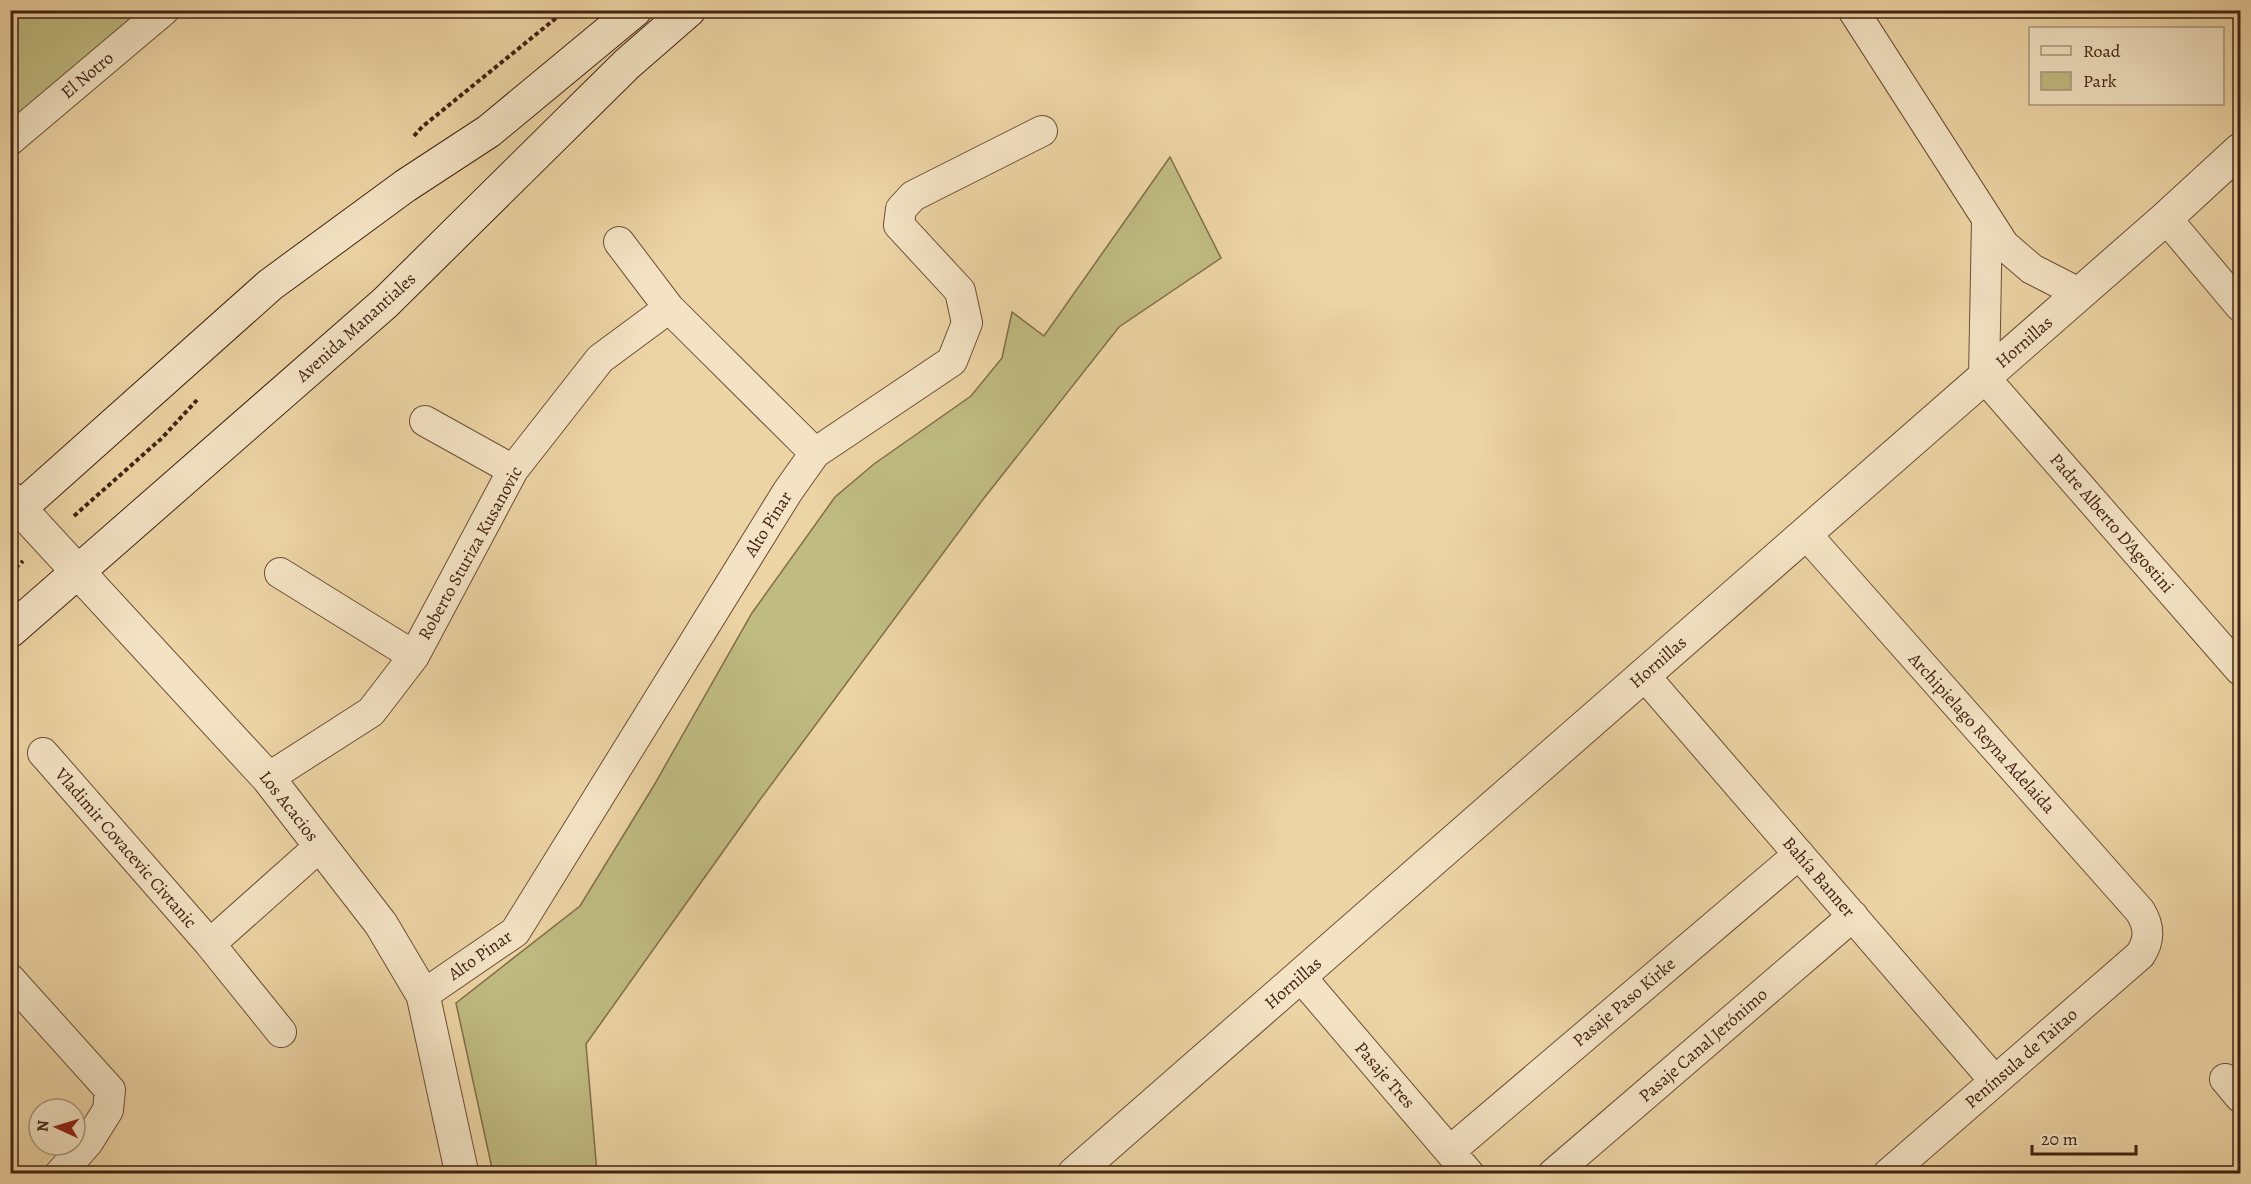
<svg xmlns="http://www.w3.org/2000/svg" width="2251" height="1184" font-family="Alegreya,serif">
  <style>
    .green { fill: #bfbb81; stroke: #806e4a; stroke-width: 1.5 }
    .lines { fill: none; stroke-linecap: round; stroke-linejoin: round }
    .minor-casing { stroke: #6d4e37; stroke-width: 32 }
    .tertiary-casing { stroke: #6d4e37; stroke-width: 35 }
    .secondary-casing { stroke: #422213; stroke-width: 35 }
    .path { stroke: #422213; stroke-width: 4; stroke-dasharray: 4.5 3; stroke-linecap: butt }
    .minor { stroke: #f3e3c4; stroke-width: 30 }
    .tertiary { stroke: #f3e3c4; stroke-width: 33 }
    .secondary { stroke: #f3e3c4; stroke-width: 33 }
    .labels { text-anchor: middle; stroke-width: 4.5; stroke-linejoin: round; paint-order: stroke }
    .street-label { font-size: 18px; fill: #422213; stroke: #f3e3c4 }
  </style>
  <rect width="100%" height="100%" fill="#edd4a4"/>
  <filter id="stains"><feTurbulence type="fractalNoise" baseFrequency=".00333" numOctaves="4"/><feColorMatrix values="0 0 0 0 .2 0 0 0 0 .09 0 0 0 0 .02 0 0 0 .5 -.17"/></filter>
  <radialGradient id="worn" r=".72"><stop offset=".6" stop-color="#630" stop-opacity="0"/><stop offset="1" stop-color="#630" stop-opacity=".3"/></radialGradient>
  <path class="green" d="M26 11H145L11 125 10 23Z
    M1170 157 1221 258 1119 327 981 502 759 801 586 1044 597 1173H493L456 1003 580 906 653 787 752 613 835 497 874 464 971 396 1002 358 1012 312 1044 336Z"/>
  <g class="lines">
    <defs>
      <path id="minor" d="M1853 10 2004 245 2032 269 2079 293
        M10 140 164 10
        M2166 218 2240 306
        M1987 220 1984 377 2240 670
        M619 242 669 308 815 453
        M425 421 513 470
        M1805 533 2140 911C2150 927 2150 940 2140 955L1888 1174
        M280 573 414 656
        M1643 674 1994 1080
        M43 753 210 944 320 846
        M268 778 371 712 414 656 513 470 600 359 669 308
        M210 944 281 1032
        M1300 976 1469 1174
        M10 979 110 1090 108 1110 88 1142 60 1174
        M423 995 515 932 788 491 815 453 952 361 967 323 960 291 899 225 901 209 913 196 1042 131
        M2225 1079 2240 1097
        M1450 1151 1799 854
        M1553 1174 1853 916"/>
      <path id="tertiary" d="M10 498 268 778 381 924 423 995 462 1174
        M1074 1174 2166 218 2240 150"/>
      <path id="secondary" d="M10 517 270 285 405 186 489 131 635 10
        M10 631 385 303 627 64 689 10"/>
    </defs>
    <use href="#minor" class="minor-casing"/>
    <use href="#tertiary" class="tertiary-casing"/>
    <use href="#secondary" class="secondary-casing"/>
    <path class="path" d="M414 136 422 127 566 10
      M74 516 162 438 197 400
      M10 573 23 561"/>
    <use href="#minor" class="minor"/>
    <use href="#tertiary" class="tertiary"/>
    <use href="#secondary" class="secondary"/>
  </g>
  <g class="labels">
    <g class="street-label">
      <text transform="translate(87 75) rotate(-40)" y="6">El Notro</text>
      <text transform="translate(356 327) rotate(-42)" y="6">Avenida Manantiales</text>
      <text transform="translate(2024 342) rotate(-41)" y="6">Hornillas</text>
      <text transform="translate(2112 523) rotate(49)" y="6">Padre Alberto D'Agostini</text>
      <text transform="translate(768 524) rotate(-58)" y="6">Alto Pinar</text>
      <text transform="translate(470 553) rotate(-61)" y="6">Roberto Sturiza Kusanovic</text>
      <text transform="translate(1658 662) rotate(-41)" y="6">Hornillas</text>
      <text transform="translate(1982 733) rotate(48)" y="6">Archipielago Reyna Adelaida</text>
      <text transform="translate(289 806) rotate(52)" y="6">Los Acacios</text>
      <text transform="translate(126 848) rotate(49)" y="6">Vladimir Covacevic Civtanic</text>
      <text transform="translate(1819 877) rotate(49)" y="6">Bahía Banner</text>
      <text transform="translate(480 955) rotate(-35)" y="6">Alto Pinar</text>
      <text transform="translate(1293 983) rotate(-41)" y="6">Hornillas</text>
      <text transform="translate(1624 1002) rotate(-40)" y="6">Pasaje Paso Kirke</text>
      <text transform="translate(1703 1045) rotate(-41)" y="6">Pasaje Canal Jerónimo</text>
      <text transform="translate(2021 1058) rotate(-41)" y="6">Península de Taitao</text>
      <text transform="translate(1385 1075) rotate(49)" y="6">Pasaje Tres</text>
    </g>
  </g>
  <rect width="2251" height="1184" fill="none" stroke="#edd4a4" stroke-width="36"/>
  <rect x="12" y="12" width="2227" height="1160" fill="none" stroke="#422213" stroke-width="3"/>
  <rect x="18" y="18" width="2215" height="1148" fill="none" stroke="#422213" stroke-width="1.5"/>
  <rect x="2029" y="27" width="195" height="78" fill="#f3e3c4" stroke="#ac967d" stroke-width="1.5"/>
  <rect x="2041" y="46" width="30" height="9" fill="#f3e3c4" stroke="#ac967d" stroke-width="1.5"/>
  <text x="2083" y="57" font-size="18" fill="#422213">Road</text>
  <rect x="2041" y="72" width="30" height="18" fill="#bfbb81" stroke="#ac967d" stroke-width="1.5"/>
  <text x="2083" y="87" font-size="18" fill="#422213">Park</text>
  <g transform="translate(57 1127) rotate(274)"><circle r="28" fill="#f3e3c4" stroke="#ac967d" stroke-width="1.5"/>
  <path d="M0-4.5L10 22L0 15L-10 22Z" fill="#8f2418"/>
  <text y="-9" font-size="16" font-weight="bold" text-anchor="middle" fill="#422213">N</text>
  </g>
  <path d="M2032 1145v9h104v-9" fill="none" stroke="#422213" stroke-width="3"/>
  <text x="2041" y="1145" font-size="18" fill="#422213" stroke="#f3e3c4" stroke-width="4.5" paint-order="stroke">20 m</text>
  <rect width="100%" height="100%" filter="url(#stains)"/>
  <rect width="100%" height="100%" fill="url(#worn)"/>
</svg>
